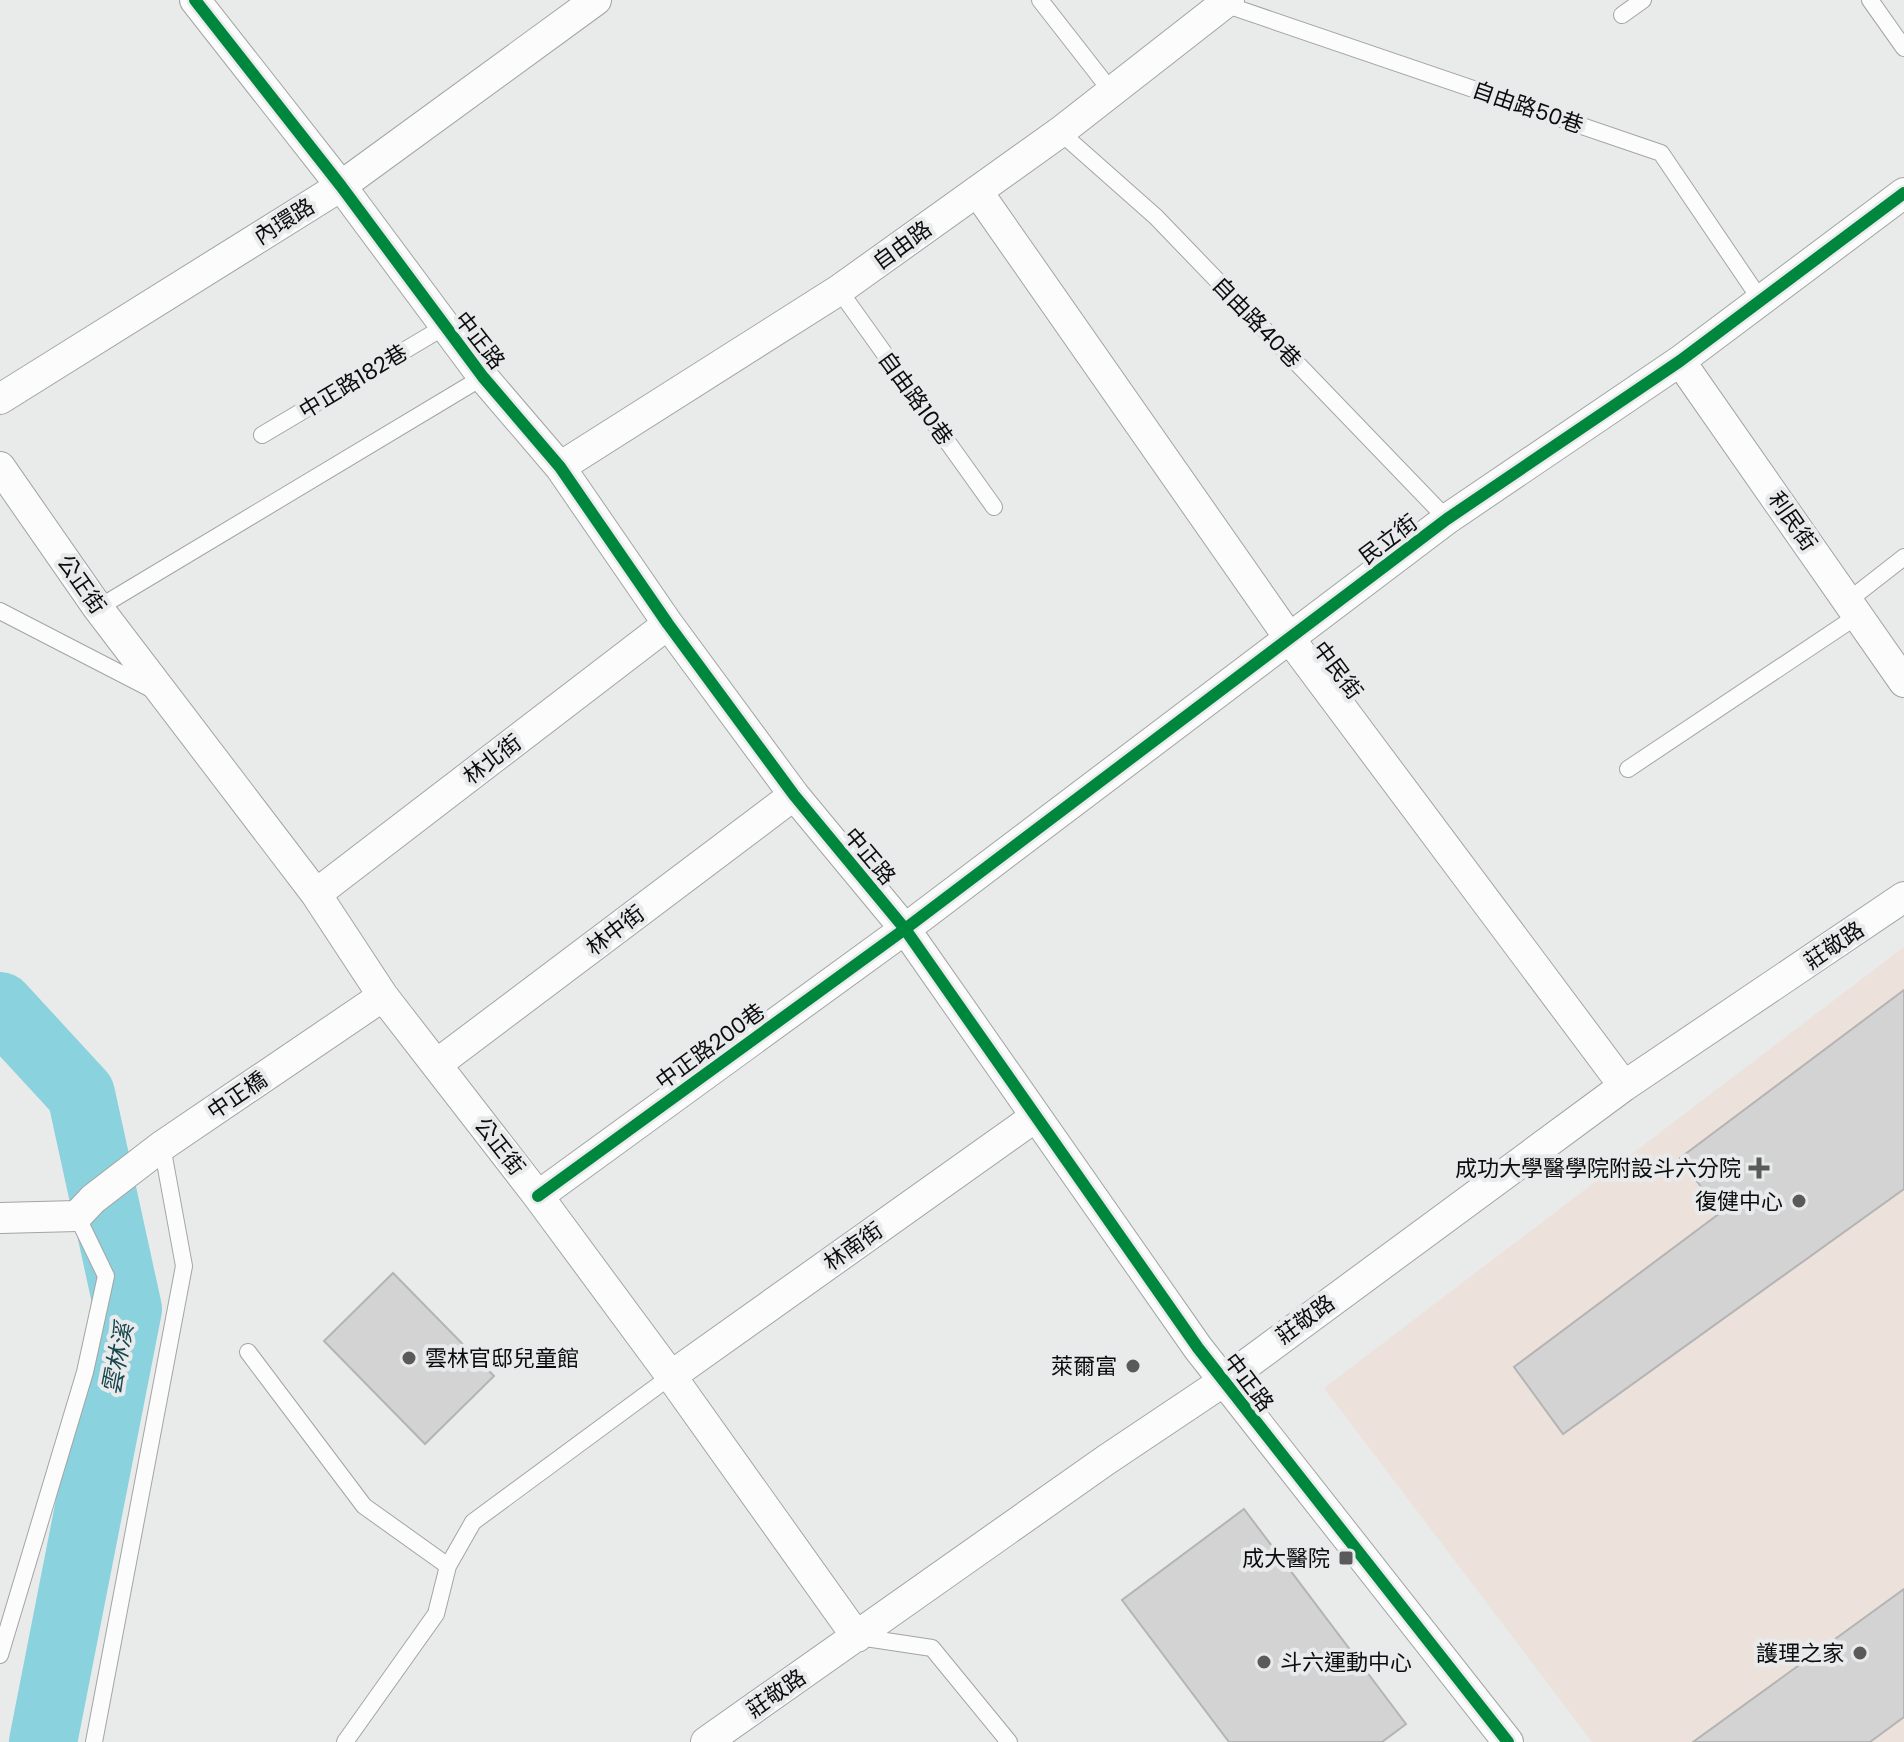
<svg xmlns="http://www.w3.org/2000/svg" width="1904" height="1742" font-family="Poppins,'Noto Sans TC',sans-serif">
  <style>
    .medical { fill: #ede1db }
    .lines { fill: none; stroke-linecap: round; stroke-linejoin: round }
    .river { stroke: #8ad2dd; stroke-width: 68 }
    .building { fill: #d2d3d2; stroke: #b4b4b4; stroke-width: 2 }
    .service-casing { stroke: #a3a4a4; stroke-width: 18 }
    .minor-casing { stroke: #a3a4a4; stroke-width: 32 }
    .service { stroke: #fcfcfc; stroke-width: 16 }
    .minor { stroke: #fcfcfc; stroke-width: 30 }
    .cycleway-casing { stroke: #e8eaeb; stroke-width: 17 }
    .cycleway { stroke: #00873e; stroke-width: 12 }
    .poi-dot { fill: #5a5a5b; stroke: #e8eaeb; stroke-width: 3 }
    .labels { text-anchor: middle; stroke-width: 8; stroke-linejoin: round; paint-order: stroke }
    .street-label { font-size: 22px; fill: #0d0d0e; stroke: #e8eaeb }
    .poi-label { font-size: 22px; fill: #0d0d0e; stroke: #e8eaeb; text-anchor: end }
    .water-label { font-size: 24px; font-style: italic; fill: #18474d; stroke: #e8eaeb }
  </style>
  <rect width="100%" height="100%" fill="#e9eaea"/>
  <path class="medical" d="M1904 947V1742H1592L1324 1388Z"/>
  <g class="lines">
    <path class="river" d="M0 1006 81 1094 128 1309 43 1742"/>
  </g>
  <path class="building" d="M1904 990V1189L1563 1434 1514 1367 1720 1213 1680 1158Z
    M393 1273 494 1376 425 1444 324 1341Z
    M1244 1509 1406 1724 1382 1742H1229L1122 1600Z
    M1904 1589V1717L1870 1742H1693Z"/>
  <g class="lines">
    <defs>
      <path id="service" d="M1040 0 1111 91
        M1870 0 1904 48
        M1224 4 1661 153 1762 302
        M1622 15 1643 0
        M1060 132 1156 217 1447 519
        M839 290 994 507
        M262 435 444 327
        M1849 600 1904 557
        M98 608 483 377
        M0 611 151 689
        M1628 769 1860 614
        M248 1352 364 1506 448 1566
        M859 1637 932 1648 1009 1742
        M0 1655 85 1372 106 1276 77 1216
        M94 1742 184 1266 162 1146
        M345 1742 436 1614 448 1566 473 1522 671 1376"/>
      <path id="minor" d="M195 0 341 186 483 377 560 467 668 624 794 795 905 929 1198 1348 1508 1742
        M977 191 1290 639 1624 1086
        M1680 361 1904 682
        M0 399 341 186 596 0
        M0 467 98 608 316 894 383 996 538 1196 671 1376 857 1637
        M560 467 839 290 1060 132 1229 0
        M316 894 668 624
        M437 1064 794 795
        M538 1196 905 929 1447 519 1680 361 1904 193
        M0 1218 77 1216 93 1199 162 1146 383 996
        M671 1376 1035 1117
        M706 1742 1106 1460 1224 1381 1624 1086 1904 897"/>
    </defs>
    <use href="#service" class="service-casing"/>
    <use href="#minor" class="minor-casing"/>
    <use href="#service" class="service"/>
    <use href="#minor" class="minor"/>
    <defs>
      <path id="cycleway" d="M195 0 341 186 483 377 560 467 668 624 794 795 905 929 1198 1348 1508 1742
        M538 1196 905 929 1447 519 1680 361 1904 193"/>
    </defs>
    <use href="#cycleway" class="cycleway-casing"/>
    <use href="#cycleway" class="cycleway"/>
  </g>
  <g class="poi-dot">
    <path d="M1755 1156h8v8h8v8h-8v8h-8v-8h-8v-8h8z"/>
    <circle cx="1799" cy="1201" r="8"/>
    <circle cx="409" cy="1358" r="8"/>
    <circle cx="1133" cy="1366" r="8"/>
    <rect x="1338" y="1550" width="16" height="16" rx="4"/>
    <circle cx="1860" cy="1653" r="8"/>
    <circle cx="1264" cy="1662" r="8"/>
  </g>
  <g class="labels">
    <g class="street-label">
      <text transform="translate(1528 107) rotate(19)" y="8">自由路50巷</text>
      <text transform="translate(284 221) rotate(-32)" y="8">內環路</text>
      <text transform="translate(902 245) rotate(-36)" y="8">自由路</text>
      <text transform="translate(1257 322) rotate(46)" y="8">自由路40巷</text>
      <text transform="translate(480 340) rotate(52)" y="8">中正路</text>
      <text transform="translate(353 381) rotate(-31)" y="8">中正路182巷</text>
      <text transform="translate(916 398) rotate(54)" y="8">自由路10巷</text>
      <text transform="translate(1793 521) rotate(55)" y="8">利民街</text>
      <text transform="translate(1388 539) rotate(-37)" y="8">民立街</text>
      <text transform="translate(82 584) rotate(55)" y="8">公正街</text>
      <text transform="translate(1338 670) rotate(53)" y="8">中民街</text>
      <text transform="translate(492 759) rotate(-37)" y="8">林北街</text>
      <text transform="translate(870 856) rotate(50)" y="8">中正路</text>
      <text transform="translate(615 930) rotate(-37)" y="8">林中街</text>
      <text transform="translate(1834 945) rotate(-34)" y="8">莊敬路</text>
      <text transform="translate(710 1046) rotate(-36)" y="8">中正路200巷</text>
      <text transform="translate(237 1095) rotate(-34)" y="8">中正橋</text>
      <text transform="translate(500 1146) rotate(52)" y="8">公正街</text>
      <text transform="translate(853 1246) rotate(-35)" y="8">林南街</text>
      <text transform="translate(1305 1319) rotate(-36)" y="8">莊敬路</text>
      <text transform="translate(1249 1382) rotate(53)" y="8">中正路</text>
      <text transform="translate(776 1693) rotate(-35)" y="8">莊敬路</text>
    </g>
    <g class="poi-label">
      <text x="1741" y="1176">成功大學醫學院附設斗六分院</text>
      <text x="1783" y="1209">復健中心</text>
      <text x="425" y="1366" text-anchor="start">雲林官邸兒童館</text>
      <text x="1117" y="1374">萊爾富</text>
      <text x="1330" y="1566">成大醫院</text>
      <text x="1844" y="1661">護理之家</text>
      <text x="1280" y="1670" text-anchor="start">斗六運動中心</text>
    </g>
    <g class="water-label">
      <text transform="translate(118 1359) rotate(-79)" y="8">雲林溪</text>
    </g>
  </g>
</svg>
